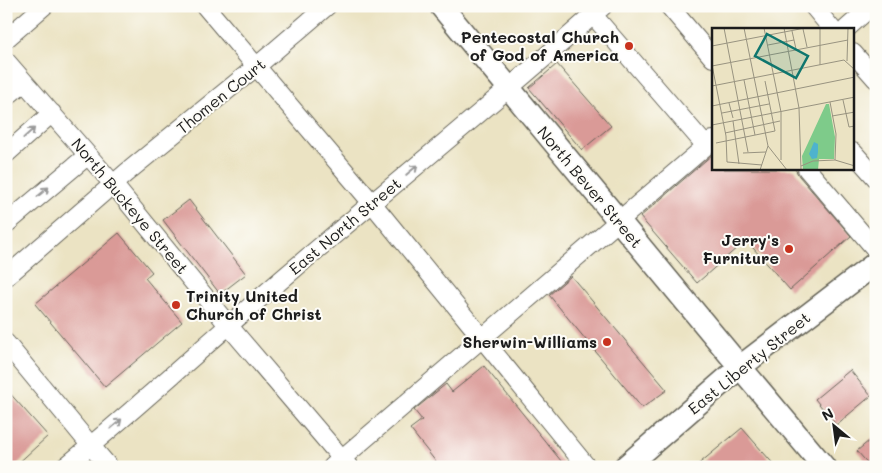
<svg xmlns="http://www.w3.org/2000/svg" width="882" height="473" font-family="Mali,sans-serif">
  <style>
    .building { fill: #da9a97 }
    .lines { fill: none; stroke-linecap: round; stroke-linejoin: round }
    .minor-casing { stroke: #646256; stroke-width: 20 }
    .major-casing { stroke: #646256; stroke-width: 25 }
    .minor { stroke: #fff; stroke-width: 18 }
    .major { stroke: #fff; stroke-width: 22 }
    .oneway { stroke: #999 }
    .poi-dot { fill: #c8321e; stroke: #fdfcf7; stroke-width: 2 }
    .labels { text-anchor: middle; stroke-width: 4; stroke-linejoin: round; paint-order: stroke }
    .poi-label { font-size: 16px; font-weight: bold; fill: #1c1c1c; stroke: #fdfcf7; text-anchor: end }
    .street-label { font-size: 16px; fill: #1c1c1c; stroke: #fdfcf7 }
    .inset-road { fill: none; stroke: #989380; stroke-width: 1 }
    .view { fill: #0f766e; fill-opacity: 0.15; stroke: #0f766e; stroke-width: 2.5 }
    .inset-edge { fill: none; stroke: #1c1c1c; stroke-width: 2.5 }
  </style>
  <rect width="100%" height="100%" fill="#fdfcf7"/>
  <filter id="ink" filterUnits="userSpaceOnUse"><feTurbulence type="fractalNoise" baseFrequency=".02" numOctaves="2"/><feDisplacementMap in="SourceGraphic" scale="10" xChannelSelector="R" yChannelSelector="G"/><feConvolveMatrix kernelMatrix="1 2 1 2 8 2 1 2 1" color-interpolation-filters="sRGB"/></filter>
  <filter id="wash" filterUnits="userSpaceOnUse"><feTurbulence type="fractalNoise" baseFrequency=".0096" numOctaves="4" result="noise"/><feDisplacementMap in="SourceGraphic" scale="20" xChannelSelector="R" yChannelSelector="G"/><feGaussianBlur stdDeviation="1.12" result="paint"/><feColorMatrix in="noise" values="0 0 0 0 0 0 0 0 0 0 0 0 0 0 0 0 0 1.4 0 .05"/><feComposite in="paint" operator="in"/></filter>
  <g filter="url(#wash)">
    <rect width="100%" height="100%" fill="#ebe3c3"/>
    <g id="blocks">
      <path class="building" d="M557 64 611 126 582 150 529 88Z
        M713 154V169H795L799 176 851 236 790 290 746 240 697 283 640 217Z
        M189 200 246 274 220 294 163 220Z
        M119 233 152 272 145 278 182 322 105 387 35 304Z
        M571 276 667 390 642 408 549 295Z
        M484 366 566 467H440L410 429 422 420 414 410 446 384 452 392Z
        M850 370 871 396 836 425 815 399Z
        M6 389 48 436 14 467H6Z
        M742 428 776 467H695Z
        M876 435V467H871L857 451Z"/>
    </g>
  </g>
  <g filter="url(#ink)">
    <use href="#blocks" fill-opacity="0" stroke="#646256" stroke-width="1"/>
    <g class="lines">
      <defs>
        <path id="minor" d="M205 6 372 203 587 467
          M669 6 713 58
          M813 6 832 29
          M593 15 706 146
          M846 29 872 6
          M6 39 44 6
          M853 53 876 79
          M6 61 113 184 228 325 349 467
          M6 97 24 82
          M853 152 876 178
          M6 154 52 113
          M807 169 876 250
          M6 224 88 155
          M6 277 126 173 257 66 327 6
          M6 343 91 446 109 467
          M65 467C143 403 217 334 294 269 397 181 502 97 603 6
          M332 467 713 140"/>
        <path id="major" d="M441 6 740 367 824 467
          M625 467 740 367 876 263"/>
      </defs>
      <use href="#minor" class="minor-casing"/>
      <use href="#major" class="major-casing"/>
      <use href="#minor" class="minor"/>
      <use href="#major" class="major"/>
    </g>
    <defs><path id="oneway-shaft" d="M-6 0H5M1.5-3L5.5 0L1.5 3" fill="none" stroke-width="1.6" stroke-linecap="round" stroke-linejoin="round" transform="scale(1.25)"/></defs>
    <g class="oneway">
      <use href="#oneway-shaft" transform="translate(29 133) rotate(-42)"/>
      <use href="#oneway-shaft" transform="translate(412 170) rotate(-40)"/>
      <use href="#oneway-shaft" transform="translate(43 192) rotate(-40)"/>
      <use href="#oneway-shaft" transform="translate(116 424) rotate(-41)"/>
    </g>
  </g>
  <g class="poi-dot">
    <circle cx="629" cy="46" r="5"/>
    <circle cx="789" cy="249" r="5"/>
    <circle cx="176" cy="305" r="5"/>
    <circle cx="607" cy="342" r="5"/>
  </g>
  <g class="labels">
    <g class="poi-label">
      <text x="619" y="43">Pentecostal Church<tspan x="619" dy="18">of God of America</tspan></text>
      <text x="779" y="246">Jerry's<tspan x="779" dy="18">Furniture</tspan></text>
      <text x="186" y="302" text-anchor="start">Trinity United<tspan x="186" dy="18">Church of Christ</tspan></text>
      <text x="597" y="348">Sherwin-Williams</text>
    </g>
    <g class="street-label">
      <text transform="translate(221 96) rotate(-39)" y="6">Thomen Court</text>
      <text transform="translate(590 187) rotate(50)" y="6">North Bever Street</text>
      <text transform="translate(130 206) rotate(50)" y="6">North Buckeye Street</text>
      <text transform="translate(345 226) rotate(-40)" y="6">East North Street</text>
      <text transform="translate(749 363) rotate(-39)" y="6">East Liberty Street</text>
    </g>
  </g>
  <g transform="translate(712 28)">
    <rect width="142" height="142" fill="#ebe3c3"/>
    <path d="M114 76H117L123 109 122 131H107L106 142H91L90 128Z" fill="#7ecb8a"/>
    <path d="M102 114 106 116V124L105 130 100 131 97 126Z" fill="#4eb3cd"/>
    <path class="inset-road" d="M12 0 36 124M32 0 56 118 48 142M52 0 69 84V132M72 0 87 80 89 142M91 1 95 19M80 3 84 21M56 17 82 12M0 18 93 0M135 33 136 0M0 37 14 108 15 134 50 137M108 37V0M0 38 136 12M32 52 43 107M0 58 132 32 143 42M131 72 137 99 143 98M118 74 124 106 123 132M17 75 21 90M0 78 143 49M10 85 57 76M120 88 143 84M21 93 27 136M0 97 143 69M13 105 68 93M4 115 63 103 53 53M56 118 75 142M31 125 54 124M89 138 101 133 123 132 143 138"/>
    <path class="view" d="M55 6 96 28 84 50 43 28Z"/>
    <rect width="142" height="142" class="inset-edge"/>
  </g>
  <rect width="882" height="473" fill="none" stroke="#fdfcf7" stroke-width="25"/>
  <g transform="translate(834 426) rotate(331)" stroke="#fdfcf7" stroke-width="4" paint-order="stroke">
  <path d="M0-4L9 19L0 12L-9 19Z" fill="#1c1c1c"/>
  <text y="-8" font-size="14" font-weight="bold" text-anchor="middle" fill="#1c1c1c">N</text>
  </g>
</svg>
